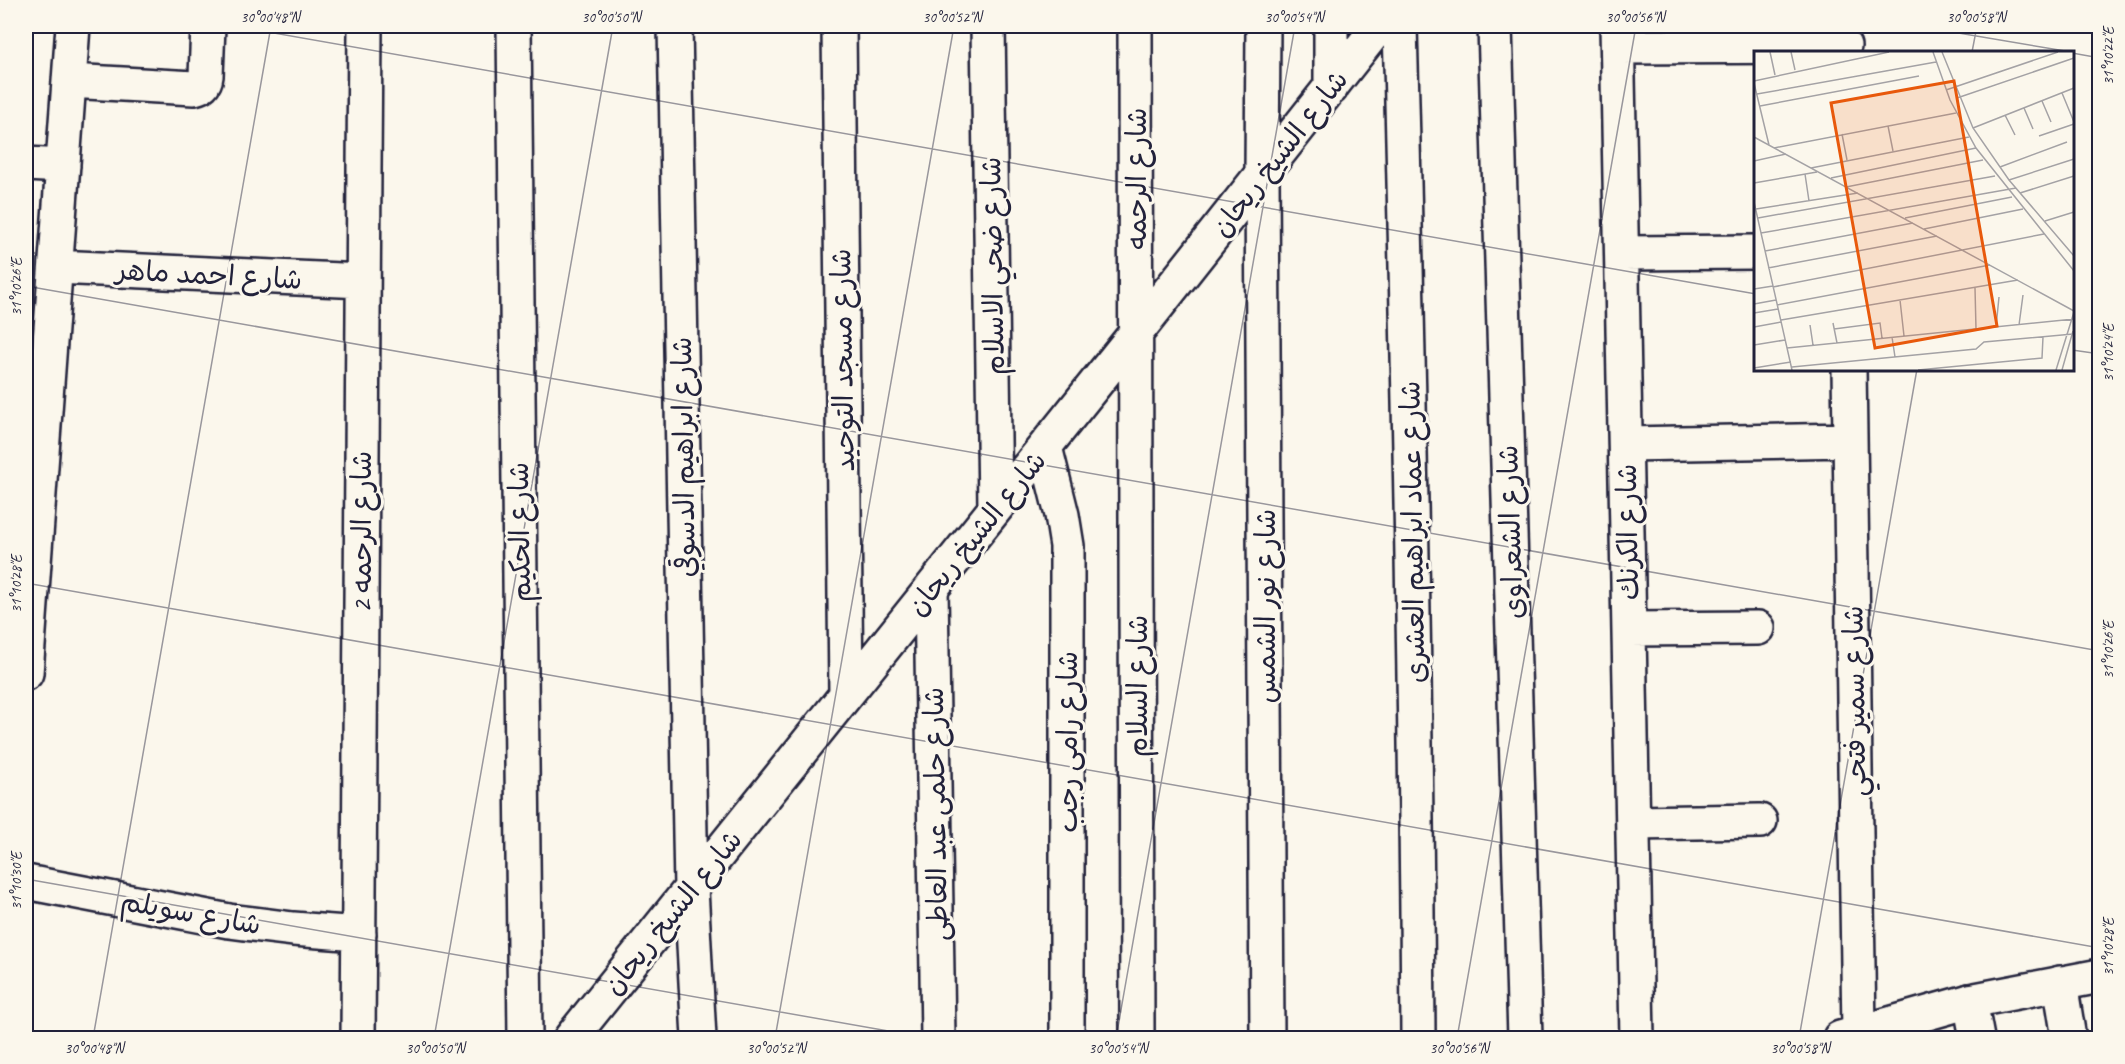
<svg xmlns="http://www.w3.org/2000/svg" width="2125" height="1064" font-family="Caveat,'Playpen Sans Arabic',sans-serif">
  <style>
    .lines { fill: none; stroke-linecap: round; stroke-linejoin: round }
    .street-casing { stroke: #22223b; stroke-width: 38 }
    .secondary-casing { stroke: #22223b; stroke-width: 38 }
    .street { stroke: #fbf7ec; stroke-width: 33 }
    .secondary { stroke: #fbf7ec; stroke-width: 33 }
    .ticks { fill: none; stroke: #22223b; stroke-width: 1.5; stroke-opacity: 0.45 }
    .labels { text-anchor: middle; stroke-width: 6; stroke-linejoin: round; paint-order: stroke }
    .street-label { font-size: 28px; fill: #22223b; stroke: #fbf7ec }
    .inset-road { fill: none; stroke: #a4a2a5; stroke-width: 1.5 }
    .view { fill: #e8590c; fill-opacity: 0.15; stroke: #e8590c; stroke-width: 3 }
    .inset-edge { fill: none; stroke: #22223b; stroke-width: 3 }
    .neatline { fill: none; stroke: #22223b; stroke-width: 2 }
    .ticks-label { font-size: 15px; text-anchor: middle; fill: #22223b }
  </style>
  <rect width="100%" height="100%" fill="#fbf7ec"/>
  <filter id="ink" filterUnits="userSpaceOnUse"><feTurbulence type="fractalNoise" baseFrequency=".0167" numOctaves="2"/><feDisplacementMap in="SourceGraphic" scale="12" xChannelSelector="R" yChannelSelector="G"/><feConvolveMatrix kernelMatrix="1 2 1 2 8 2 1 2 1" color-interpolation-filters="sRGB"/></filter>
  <g filter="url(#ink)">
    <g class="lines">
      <defs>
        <path id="street" d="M514 26 525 1038
          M675 26 691 889 699 1038
          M839 26 846 694
          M988 26 995 507
          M1135 26 1137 1038
          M1263 26 1262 174 1267 1038
          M1400 26C1409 363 1416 701 1418 1038
          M1495 26 1525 1038
          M1617 26 1637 1038
          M1618 47 1844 46
          M69 81 194 88C202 86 205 84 206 76L208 26
          M1331 88V26
          M26 164 63 166
          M1622 253 1756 252
          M56 267 363 281
          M1849 369 1859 1032
          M1626 444 1850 440
          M1045 447 1062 515 1067 546V1038
          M931 589 938 1038
          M1629 629 1758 628
          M26 673 73 26
          M1633 823 1760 821
          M26 882 229 921 293 929 359 934
          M2060 983 2069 1038
          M1970 1001 1977 1038
          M358 1038 365 26
          M571 1038 1136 333 1379 26"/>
        <path id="secondary" d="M1840 1038 1970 1001 2100 976"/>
      </defs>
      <use href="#street" class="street-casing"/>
      <use href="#secondary" class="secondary-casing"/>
      <use href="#street" class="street"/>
      <use href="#secondary" class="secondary"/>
    </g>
  </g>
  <path class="ticks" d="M234 26 1756 294M1917 26 2071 52M1972 52 1977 26M2072 53 2100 58M26 286 2100 651M2072 350 2100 354M26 583 2100 948M26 879 928 1038M93 1038 271 26M434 1038 613 26M775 1038 954 26M1116 1038 1295 26M1457 1038 1636 26M1799 1038 1917 369"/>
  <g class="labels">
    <g class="street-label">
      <text transform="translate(1279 153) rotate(-52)" y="10">شارع الشيخ ريحان</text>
      <text transform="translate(1136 179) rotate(-90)" y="10">شارع الرحمه</text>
      <text transform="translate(992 266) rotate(-91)" y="10">شارع ضحي الاسلام</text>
      <text transform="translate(209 274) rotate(3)" y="10">شارع احمد ماهر</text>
      <text transform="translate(842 360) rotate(-91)" y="10">شارع مسجد التوحيد</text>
      <text transform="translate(683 457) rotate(-91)" y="10">شارع ابراهيم الدسوقي</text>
      <text transform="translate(361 532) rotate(-90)" y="10">شارع الرحمه 2</text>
      <text transform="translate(519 532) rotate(-91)" y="10">شارع الحكيم</text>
      <text transform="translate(1412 532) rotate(-91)" y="10">شارع عماد ابراهيم العشرى</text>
      <text transform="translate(1510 532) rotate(-92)" y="10">شارع الشعراوى</text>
      <text transform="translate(1627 532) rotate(-91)" y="10">شارع الكرنك</text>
      <text transform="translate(976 533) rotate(-51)" y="10">شارع الشيخ ريحان</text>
      <text transform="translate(1265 606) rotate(-90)" y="10">شارع نور الشمس</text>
      <text transform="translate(1137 686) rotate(-90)" y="10">شارع السلام</text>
      <text transform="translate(1854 701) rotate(-91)" y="10">شارع سمير فتحي</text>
      <text transform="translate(1067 742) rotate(-90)" y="10">شارع رامى رجب</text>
      <text transform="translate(935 814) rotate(-91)" y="10">شارع حلمى عبد العاطى</text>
      <text transform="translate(191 912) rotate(10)" y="10">شارع سويلم</text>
      <text transform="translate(672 912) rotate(-51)" y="10">شارع الشيخ ريحان</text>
    </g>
  </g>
  <g transform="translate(1754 51)">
    <rect width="320" height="320" fill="#fbf7ec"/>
    <path class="inset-road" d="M16 1 21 24M37 1 41 19M179 1 196 49 222 97 320 220M188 1 219 77 255 129 320 205M0 30 135 1M0 32 15 94M192 39 304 1M308 42 320 71M3 43 182 11M203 47 320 7M288 50 297 71M6 55 165 25M270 57 279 78M251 64 261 84M134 75 139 100M219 77 320 37M88 83 93 109M285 85 320 73M0 86 320 260M20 97 202 62M0 110 32 103M246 116 313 91M57 117 215 86M51 123 55 150M77 127 222 97M255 129 320 108M0 132 63 121M92 136 229 109M266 142 320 125M0 151 38 319M2 158 104 142M4 167 241 125M151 167 258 146M291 170 320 161M170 178 269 158M7 182 262 137M11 200 159 172M14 217 183 185M19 236 290 183M221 237 222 278M0 238 19 235M146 249 150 285M0 253 22 249M23 254 236 214M0 262 24 258M27 269 264 229M79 272 83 292M56 274 59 294M265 274 269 244M0 276 27 271M242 276 245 246M80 278 126 272 128 287M138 286 141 306M0 294 31 289M33 297 320 268M38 316 222 298 230 291 319 283M0 317 37 311M164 319 288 307 289 286M302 319 320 261M308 319 319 280"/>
    <path class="view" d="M200 30 243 275 121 297 77 52Z"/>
    <rect width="320" height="320" class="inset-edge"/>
  </g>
  <rect width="2125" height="1064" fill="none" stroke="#fbf7ec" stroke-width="66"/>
  <rect x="33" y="33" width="2059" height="998" class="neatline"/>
  <g class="ticks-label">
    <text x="270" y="22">30°00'48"N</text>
    <text x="611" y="22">30°00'50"N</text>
    <text x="952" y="22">30°00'52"N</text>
    <text x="1294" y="22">30°00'54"N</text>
    <text x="1635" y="22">30°00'56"N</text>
    <text x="1976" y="22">30°00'58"N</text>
    <text transform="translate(2108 56) rotate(-90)" y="5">31°10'22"E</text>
    <text transform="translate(16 287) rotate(-90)" y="5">31°10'26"E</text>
    <text transform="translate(2108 353) rotate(-90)" y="5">31°10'24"E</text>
    <text transform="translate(16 584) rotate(-90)" y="5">31°10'28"E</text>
    <text transform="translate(2108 650) rotate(-90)" y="5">31°10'26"E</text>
    <text transform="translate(16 881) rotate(-90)" y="5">31°10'30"E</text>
    <text transform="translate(2108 947) rotate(-90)" y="5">31°10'28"E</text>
    <text x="94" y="1053">30°00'48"N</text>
    <text x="435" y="1053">30°00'50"N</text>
    <text x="776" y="1053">30°00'52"N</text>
    <text x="1118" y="1053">30°00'54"N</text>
    <text x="1459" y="1053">30°00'56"N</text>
    <text x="1800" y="1053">30°00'58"N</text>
  </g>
</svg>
